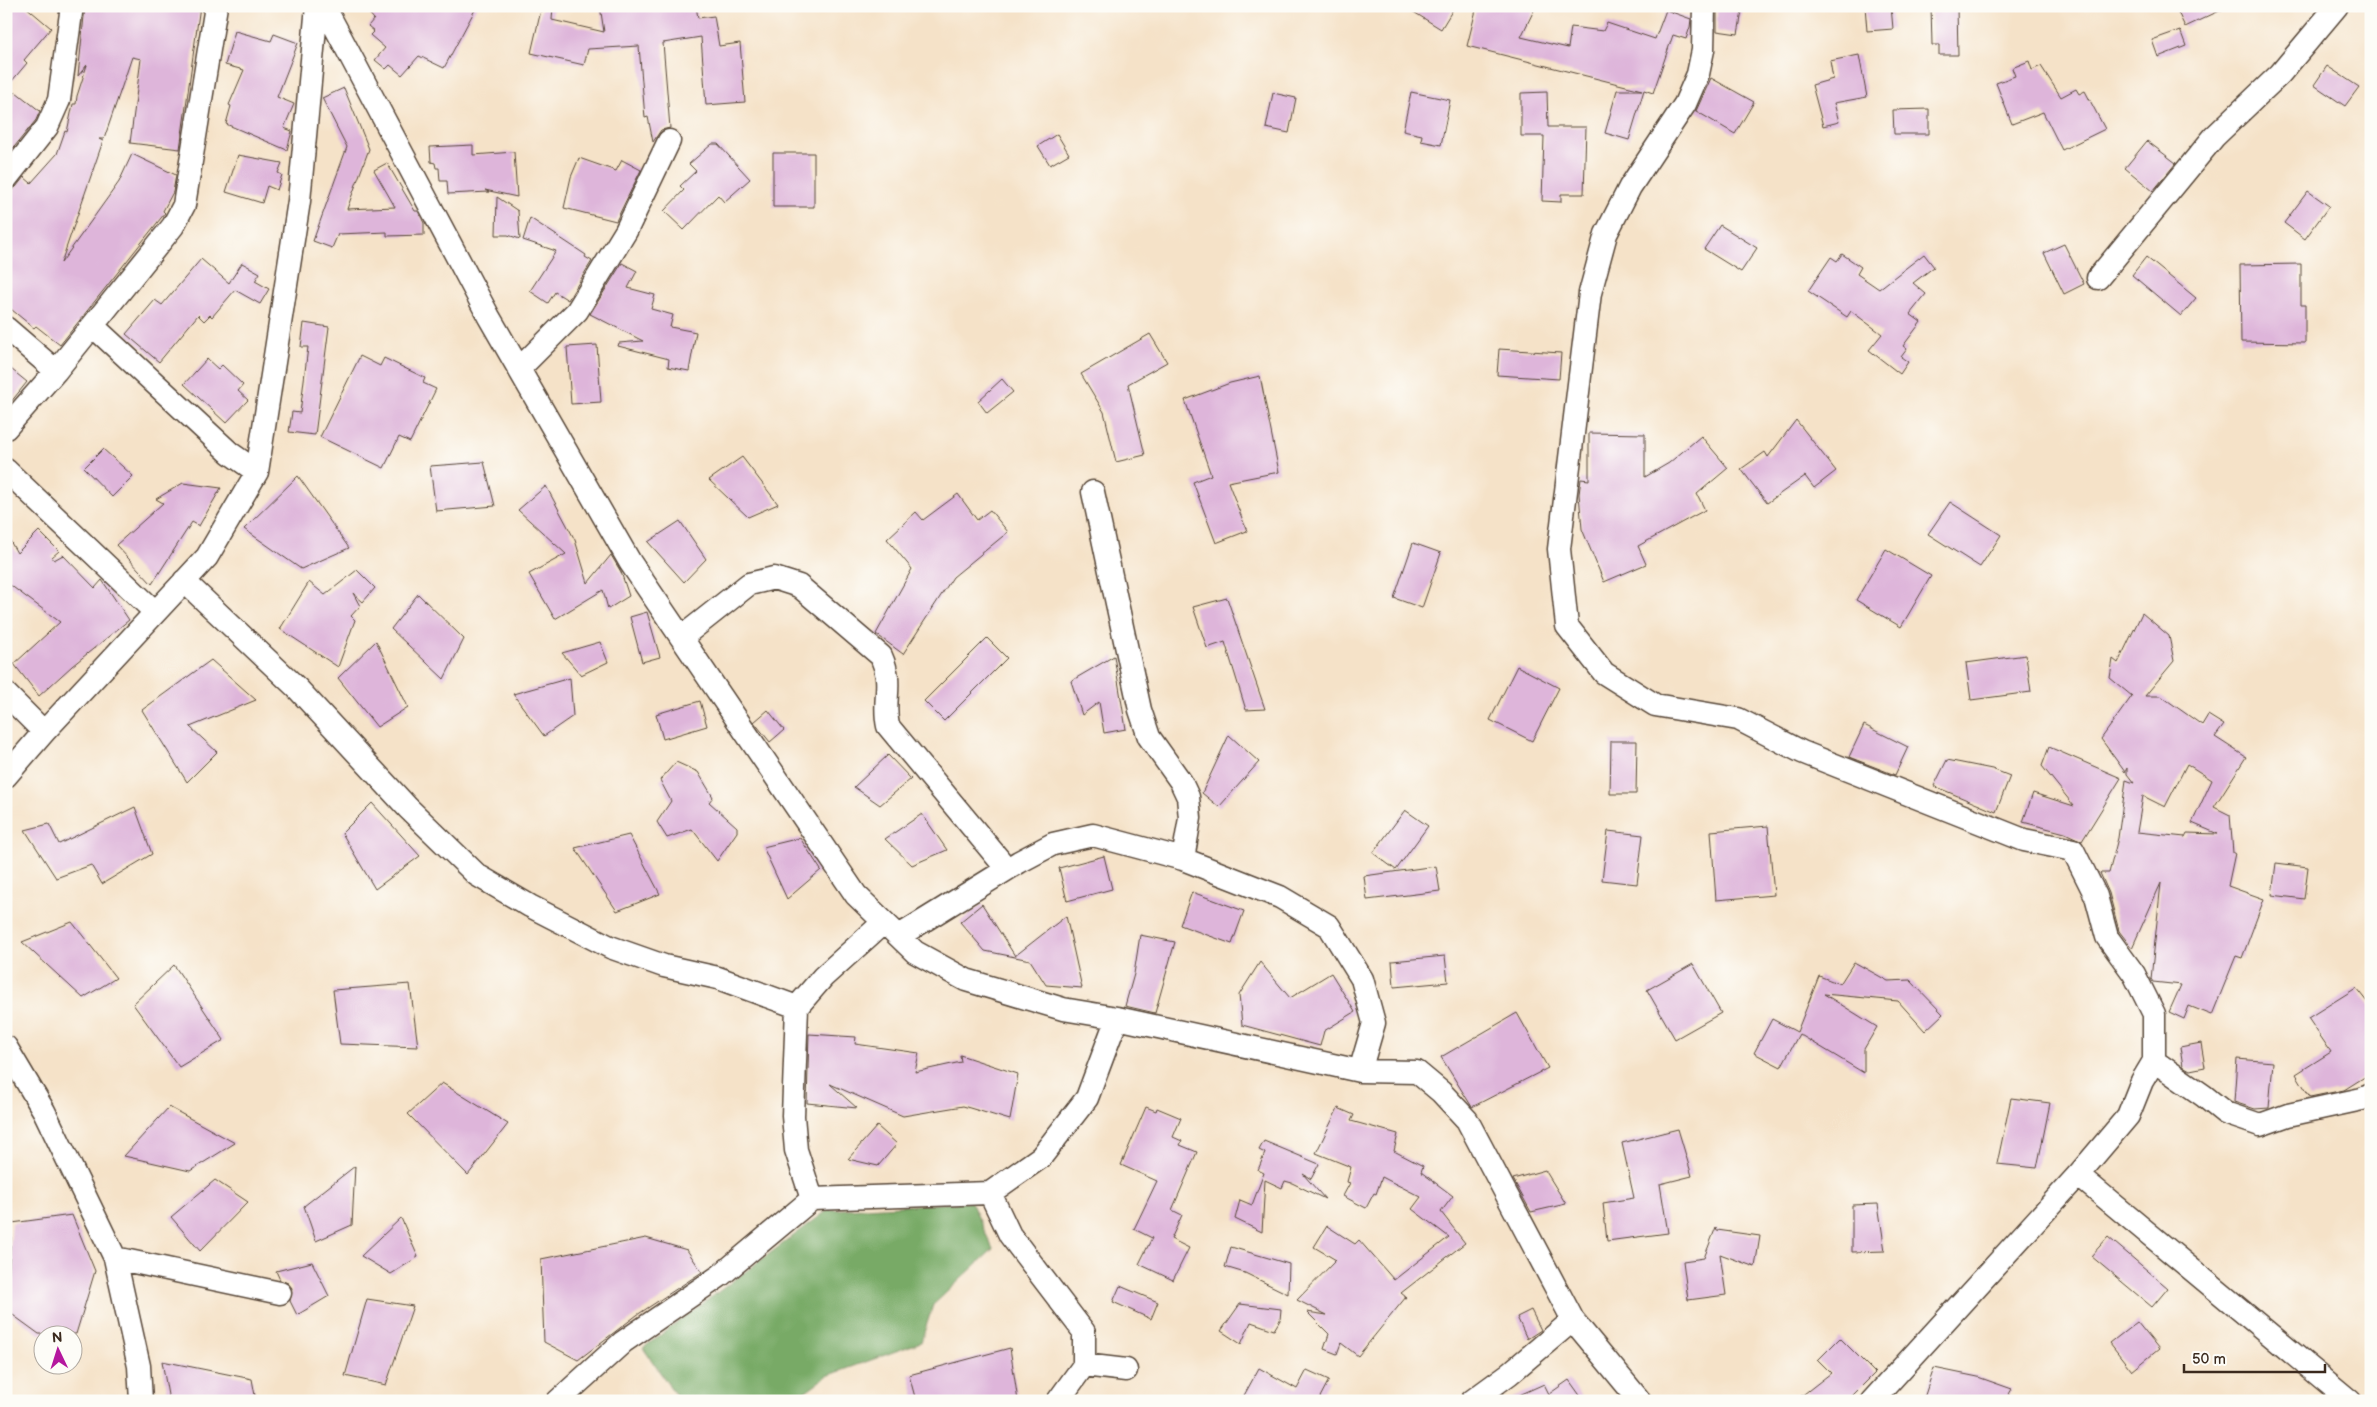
<svg xmlns="http://www.w3.org/2000/svg" width="2377" height="1407" font-family="'Balsamiq Sans',sans-serif">
  <style>
    .forest { fill: #78aa66; stroke: #5a6a42 }
    .building { fill: #deb5da; fill-rule: evenodd }
    .lines { fill: none; stroke-linecap: round; stroke-linejoin: round }
    .minor-casing { stroke: #574638; stroke-width: 25 }
    .minor { stroke: #fff; stroke-width: 22 }
  </style>
  <rect width="100%" height="100%" fill="#fdfcf7"/>
  <filter id="ink" filterUnits="userSpaceOnUse"><feTurbulence type="fractalNoise" baseFrequency=".02" numOctaves="2"/><feDisplacementMap in="SourceGraphic" scale="10" xChannelSelector="R" yChannelSelector="G"/><feConvolveMatrix kernelMatrix="1 2 1 2 8 2 1 2 1" color-interpolation-filters="sRGB"/></filter>
  <filter id="wash" filterUnits="userSpaceOnUse"><feTurbulence type="fractalNoise" baseFrequency=".0096" numOctaves="4" result="noise"/><feDisplacementMap in="SourceGraphic" scale="20" xChannelSelector="R" yChannelSelector="G"/><feGaussianBlur stdDeviation="1.12" result="paint"/><feColorMatrix in="noise" values="0 0 0 0 0 0 0 0 0 0 0 0 0 0 0 0 0 1.4 0 .05"/><feComposite in="paint" operator="in"/></filter>
  <g filter="url(#wash)">
    <rect width="100%" height="100%" fill="#f5e2c8"/>
    <path class="forest" d="M971 1202 993 1249 933 1305 921 1342 827 1376 792 1401H680L643 1348 828 1210Z"/>
    <g id="blocks">
      <path class="building" d="M6 6H25L51 28 24 60 27 63 6 88Z
        M85 6H200L180 149 130 143 141 59 132 57 104 139H99L103 141 61 263 119 182 132 154 176 175 173 192 163 211 165 213 60 345 36 326 34 328 6 305V192L16 187 24 177 31 183 57 154 65 131 67 132 73 104H76L77 96 87 65 78 76Z
        M363 6H477L444 68 419 56 402 75 390 65 386 69 375 60 385 48 370 35 374 31 368 26 374 19Z
        M542 6H553L552 20 604 32 600 6H696L698 18 714 16 719 46 740 43 745 102 706 105 701 37 663 43 670 128 661 130 653 142 648 117 645 118 639 46 588 49 584 65 531 53Z
        M1404 6H1455L1441 29Z
        M1477 6H1536L1521 37 1568 48 1571 27 1603 31 1607 23 1655 39 1666 10 1691 19 1690 27 1686 39 1673 35 1653 93 1644 90 1629 140 1605 133 1617 90H1642L1467 46Z
        M1717 6H1743L1738 34 1717 31Z
        M1865 6H1891L1893 29 1867 31Z
        M1931 6H1957L1958 55H1939V45H1932Z
        M2175 6H2230L2185 27Z
        M2180 30 2186 46 2158 57 2152 40Z
        M235 31 271 41 274 34 298 43 277 97 294 104 284 128 292 131 287 150 226 124 231 106 229 105 244 70 225 65Z
        M1859 55 1867 97 1834 103 1839 122 1823 126 1812 85 1833 79 1830 61Z
        M2029 61 2032 70 2041 66 2061 97 2076 89 2079 94 2085 91 2105 129 2062 150 2043 112 2012 124 1996 83 2015 76 2012 68Z
        M2327 66 2359 87 2345 106 2314 85Z
        M1711 78 1754 102 1735 134 1696 111Z
        M344 88 369 149 347 209 395 207 374 170 387 163 415 211H418L424 223V235L387 236V232L338 234 332 248 313 241 347 147 322 98Z
        M16 92 40 111 36 120 6 157V104Z
        M1411 92 1450 100 1441 145 1421 141 1422 135 1403 131Z
        M1547 92 1548 127H1586L1584 194H1561V202L1542 201 1544 136H1521V93Z
        M1273 93 1296 98 1289 133 1266 128Z
        M1929 109V134H1894L1893 110Z
        M1057 134 1069 154 1050 165 1038 146Z
        M2147 141 2176 163 2153 191 2125 168Z
        M712 144H718L750 179 724 202 718 195 684 230 664 211 684 190 680 186 696 171 689 164Z
        M473 145V155L514 152 517 197 485 190 489 192 448 194 447 181H440L439 168H436L435 163 431 162 430 147Z
        M773 153H814V207H773Z
        M238 155 282 163 278 173 282 175 277 190 267 186 262 203 226 192Z
        M579 158 616 171 622 160 641 170 616 221 564 208 571 177Z
        M2308 191 2329 206 2305 239 2284 223Z
        M497 197 518 211 520 239 508 235H496Z
        M530 218 586 255 585 257 592 261 568 300 555 292 548 303 530 291 556 251 523 240Z
        M1720 225 1757 248 1741 272 1704 249Z
        M2064 244 2084 284 2064 294 2044 253Z
        M1842 254 1861 267 1857 274 1879 289 1924 254 1934 267 1913 283 1926 294 1910 314 1921 322 1903 346 1907 349 1901 357 1908 362 1900 374 1869 350 1882 334 1851 311 1847 317 1808 291 1831 257 1837 261Z
        M2146 257 2196 298 2181 316 2132 275Z
        M201 259 229 283 242 263 260 273 255 281 269 289 260 304 235 290 212 317 210 315 204 321 198 315 159 362 126 334 155 300 162 305Z
        M622 263 637 271 628 288 655 295 651 309 673 315 670 327 696 332 689 371 668 367 669 359 618 346 619 343 643 341 590 314Z
        M2301 264V305H2305V343L2241 342 2240 265Z
        M304 323 329 327 315 435 289 432 292 412 300 413 308 347H301Z
        M1150 334 1167 362 1128 384 1145 455 1116 462 1104 412 1081 374Z
        M597 345 601 402 571 404 567 347Z
        M1499 349 1561 353 1559 379 1497 375Z
        M360 356 380 366 384 358 425 378 423 383 436 389 410 442 399 437 384 468 320 437Z
        M207 359 218 369 222 365 243 385 238 391 248 400 226 423 184 384Z
        M6 365 27 382 6 408Z
        M1260 376 1279 472 1228 482 1247 531 1216 543 1193 482 1211 475 1185 400 1230 383Z
        M1002 379 1013 392 987 413 978 401Z
        M1796 420 1836 471 1814 488 1805 476 1767 503 1741 469 1765 452 1768 457Z
        M1589 433 1645 434V477L1669 463 1701 436 1728 468 1697 494 1705 510 1638 546 1646 564 1604 582 1582 529 1579 494 1581 479 1589 480Z
        M103 449 133 476 112 497 84 468Z
        M742 457 778 504 748 517 709 480Z
        M484 462 495 506 436 511 430 466Z
        M298 476 349 548 301 569 244 529Z
        M183 483 221 488 199 526 192 522 152 584 116 545 163 503 156 499Z
        M546 486 575 540 588 583 611 555 621 572 629 596 608 609 603 590 555 619 529 574 566 554 518 510Z
        M958 494 977 520 990 510 1008 532 953 577 903 654 876 634 912 569 887 539 916 512 923 520Z
        M1950 502 2001 535 1980 567 1928 534Z
        M680 521 706 559 684 582 648 542Z
        M39 531 59 551 52 557 54 560 63 555 95 588 102 580 129 620 72 666 39 696 14 664 60 622 6 582V534L17 553Z
        M1413 543 1441 553 1422 608 1394 598Z
        M1886 549 1931 576 1901 627 1856 600Z
        M357 570 375 588 363 602 353 593 360 606 351 616 355 620 338 667 280 629 309 582 325 595Z
        M418 594 464 639 444 679 391 629Z
        M1227 598 1265 709 1246 710 1225 642 1207 648 1193 607Z
        M647 612 660 657 642 662 630 617Z
        M2142 613 2169 636 2174 661 2145 696H2161L2202 725 2208 715 2224 725 2215 737 2246 757 2214 807 2230 815 2233 853H2235L2228 886 2264 899 2242 958 2236 956 2212 1015 2189 1006 2184 1019 2169 1012 2181 985 2153 982 2151 979 2161 883 2132 948 2119 931 2109 893 2100 873H2109L2118 838 2126 780 2134 783 2127 774V768L2125 772 2101 739 2132 696 2110 678 2113 659 2118 663ZM2187 764 2212 780 2192 823 2218 834 2187 833 2185 837 2137 832 2143 796 2165 807Z
        M987 638 1007 658 944 721 924 701Z
        M376 641 408 707 377 727 338 678Z
        M600 642 608 662 581 675 562 653Z
        M2026 655 2031 692 1971 700 1966 663Z
        M1114 656 1126 729 1104 733 1099 702 1082 715 1071 681Z
        M211 660 256 700 190 727 217 752 187 782 142 710Z
        M1517 666 1559 688 1532 741 1490 720Z
        M570 678 573 716 544 736 513 694Z
        M700 701 707 726 663 739 656 714Z
        M768 710 784 730 770 742 754 722Z
        M1864 725 1908 747 1895 775 1849 757Z
        M1229 735 1259 762 1219 807 1202 793Z
        M1611 741H1637L1636 794H1610Z
        M2049 747 2121 778 2082 841 2065 833 2023 822 2033 793 2074 806 2042 766Z
        M888 755 911 779 880 805 854 787Z
        M1947 760 1992 769 2010 776 1996 812 1934 786Z
        M676 762 698 772 713 797 709 802 737 827V832L717 861 692 829 667 838 657 822 671 801 660 780Z
        M372 803 420 856 375 889 342 833Z
        M135 807 152 854 102 884 91 865 56 878 25 830 49 824 59 844Z
        M1405 810 1428 826 1396 870 1373 853Z
        M922 814 947 850 912 865 885 839Z
        M1768 826 1774 895 1716 900 1711 831Z
        M1608 831 1643 835 1637 884 1602 880Z
        M629 835 660 894 617 911 575 848Z
        M800 838 821 870 787 899 763 847Z
        M1104 856 1112 889 1067 901 1059 868Z
        M2276 863 2308 867 2304 899 2272 895Z
        M1436 866 1440 891 1367 900 1364 876Z
        M1192 892 1244 911 1232 944 1180 925Z
        M982 904 1015 956 1066 916 1082 988 1046 985 1030 960 985 951 960 922Z
        M72 922 116 978 83 998 22 942Z
        M1140 935 1175 942 1155 1013 1125 1006 1134 974Z
        M1445 956 1448 982 1394 987 1392 961Z
        M1260 962 1290 998 1331 973 1355 1012 1324 1031 1320 1046 1242 1025 1239 995Z
        M1854 962 1888 981 1910 980 1943 1014 1925 1031 1898 1001 1824 994 1877 1027 1864 1049V1073L1799 1034 1781 1067 1754 1053 1772 1019 1797 1032 1819 976 1840 984Z
        M1693 964 1721 1013 1675 1039 1647 990Z
        M174 965 224 1040 179 1067 133 1004Z
        M410 984 418 1047 340 1044 333 990Z
        M2356 988 2371 1007V1073L2344 1090 2310 1097 2296 1074 2331 1052 2308 1018Z
        M1517 1013 1548 1068 1472 1107 1441 1057Z
        M809 1034 856 1037 855 1044 919 1053 915 1072 961 1062 960 1055 1018 1074 1010 1120 963 1106 903 1116 830 1084 857 1108 807 1103Z
        M2201 1043 2205 1067 2190 1070 2183 1066 2180 1047Z
        M2237 1059 2273 1062 2269 1108 2255 1109 2234 1102Z
        M442 1083 508 1124 468 1175 408 1114Z
        M2011 1098 2050 1103 2037 1168 1997 1164Z
        M169 1107 235 1143 190 1171 124 1156Z
        M1146 1107 1156 1111 1157 1108 1181 1118 1173 1137 1182 1141 1180 1145 1197 1152 1172 1210 1182 1215 1171 1239 1189 1248 1173 1280 1139 1264 1152 1238 1134 1229 1157 1181 1121 1165Z
        M1338 1108 1354 1115 1351 1121 1398 1134 1394 1151 1423 1166 1421 1172 1453 1196 1441 1212 1465 1243 1401 1293 1406 1297 1358 1356 1341 1343 1337 1354 1324 1349 1329 1334 1307 1312 1327 1315 1297 1300 1336 1260 1314 1247 1327 1226 1355 1244 1359 1240 1394 1280 1449 1237 1412 1209 1421 1197 1382 1177 1376 1194 1374 1193 1366 1208 1343 1196 1350 1183 1347 1182 1351 1167 1316 1153Z
        M877 1126 897 1144 878 1166 848 1159Z
        M1678 1129 1692 1176 1660 1184 1668 1233 1607 1241 1603 1203 1634 1198 1622 1143Z
        M1264 1141 1319 1164 1311 1179 1303 1174 1325 1199 1292 1183 1285 1181 1282 1188 1265 1180 1262 1232 1235 1219 1240 1200 1252 1205 1264 1173 1258 1170 1265 1153 1259 1150Z
        M355 1166 352 1225 316 1241 304 1206Z
        M1545 1170 1566 1204 1531 1212 1513 1179Z
        M215 1180 248 1202 200 1251 171 1217Z
        M1878 1204 1885 1251 1852 1252V1205Z
        M72 1215 95 1271 76 1334H39L6 1310 12 1223Z
        M401 1218 418 1257 391 1274 361 1256Z
        M1716 1227 1717 1230 1760 1236 1755 1267 1720 1254 1726 1295 1688 1300 1683 1261 1704 1258Z
        M2108 1237 2168 1288 2152 1307 2091 1256Z
        M646 1238 687 1250 702 1272 637 1315 578 1360 544 1342 541 1259Z
        M1231 1247 1289 1264 1288 1294 1245 1273 1225 1267Z
        M312 1262 329 1296 297 1315 290 1301 292 1288 288 1283 280 1280 276 1271Z
        M1120 1286 1158 1302 1151 1319 1113 1302Z
        M367 1299 413 1306 386 1385 345 1376Z
        M1240 1304 1281 1309 1280 1320 1274 1330 1251 1322 1241 1344 1221 1331Z
        M1531 1310 1541 1330 1527 1339 1517 1317Z
        M2137 1322 2159 1349 2132 1371 2110 1343Z
        M1840 1338 1875 1373 1847 1401H1795L1831 1373 1818 1360Z
        M1010 1348 1018 1401H916L909 1375Z
        M162 1361 252 1379 256 1401H169Z
        M1259 1368 1297 1389 1307 1370 1329 1380 1318 1401H1241Z
        M1934 1368 1978 1377 2012 1389 2005 1401H1923Z
        M1569 1380 1584 1401H1506L1544 1384 1549 1394Z"/>
    </g>
  </g>
  <g filter="url(#ink)">
    <use href="#blocks" fill-opacity="0" stroke="#574638" stroke-width="1"/>
    <g class="lines">
      <defs>
        <path id="minor" d="M324 6 489 317 630 562 856 895 915 952 966 980 1063 1009 1117 1018 1360 1071 1417 1072 1441 1092 1467 1120 1573 1320 1640 1401
          M1704 6 1703 50 1698 74 1685 104 1630 187 1606 234 1590 293 1559 549 1567 626 1604 673 1655 705 1738 719 1802 752 2024 840 2073 850 2096 896 2107 937 2134 974 2154 1014V1061L2142 1081 2128 1116 2078 1175 1872 1401
          M6 179 47 127 59 100 72 6
          M2098 278 2214 137 2280 74 2337 6
          M93 326 230 453 257 472
          M6 328 56 371
          M519 369 577 311 626 231 669 141
          M6 428 56 371 173 226 184 205 216 6
          M6 470 155 612
          M1093 492 1140 710 1149 737 1181 782 1188 797 1190 818 1183 859
          M184 581 297 688 408 808 477 875 530 906 610 947 664 966 718 978 797 1007
          M682 637 749 584 774 578 799 586 881 656C894 685 882 699 888 726L1007 869
          M6 694 44 732
          M6 776 44 732 207 557 257 472 299 201 317 6
          M899 936 1019 862 1053 844 1093 835 1183 859 1280 897 1329 926 1362 979 1374 1023 1360 1071
          M6 1047 44 1111 115 1258 139 1366 141 1401
          M2154 1061 2204 1096 2225 1113 2260 1125 2288 1115 2362 1099 2371 1095
          M2078 1175 2350 1401
          M990 1193 1010 1235 1084 1332V1365L1058 1401
          M812 1199 796 1150 793 1116 797 1007 823 977 884 922
          M115 1258 280 1293
          M1084 1365 1126 1370
          M558 1401 623 1342 721 1275 812 1199 990 1193 1041 1157 1087 1098 1117 1018
          M1472 1401 1509 1374 1573 1320"/>
      </defs>
      <use href="#minor" class="minor-casing"/>
      <use href="#minor" class="minor"/>
    </g>
  </g>
  <rect width="2377" height="1407" fill="none" stroke="#fdfcf7" stroke-width="25"/>
  <g transform="translate(58 1350) rotate(356)"><circle r="24" fill="#fdfcf7" stroke="#afa8a0"/>
  <path d="M0-4L9 19L0 12L-9 19Z" fill="#b5179e"/>
  <text y="-8" font-size="14" font-weight="bold" text-anchor="middle" fill="#3b2a1e">N</text>
  </g>
  <path d="M2184 1364v8h141v-8" fill="none" stroke="#3b2a1e" stroke-width="2.5"/>
  <text x="2192" y="1364" font-size="15" fill="#3b2a1e" stroke="#fdfcf7" stroke-width="4" paint-order="stroke">50 m</text>
</svg>
